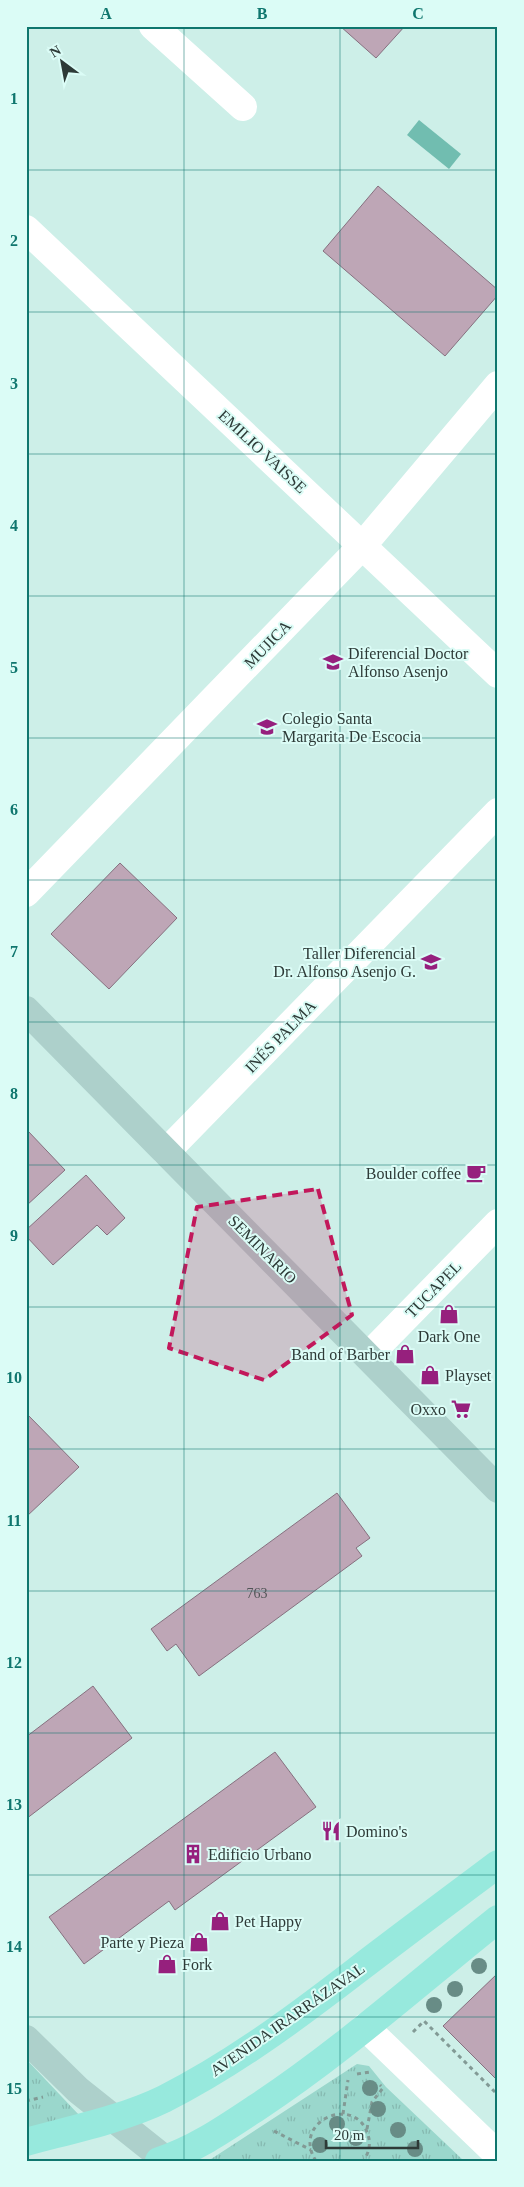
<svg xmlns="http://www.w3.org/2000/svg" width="524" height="2187" font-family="Georgia,serif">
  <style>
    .park { fill: url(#park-tufts) }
    .water { fill: #71bdb0 }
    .building { fill: #bea6b6; stroke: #86707f }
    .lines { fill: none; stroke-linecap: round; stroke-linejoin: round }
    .path { stroke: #829a95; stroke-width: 3; stroke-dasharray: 4 4; stroke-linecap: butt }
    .street { stroke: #fff; stroke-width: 28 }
    .secondary { stroke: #add0cb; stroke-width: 28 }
    .primary { stroke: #97e9dd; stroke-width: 28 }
    .tree { fill: #688c86 }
    .marked { fill: #c2185b; fill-opacity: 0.2; stroke: #c2185b; stroke-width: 4; stroke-dasharray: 10 6; stroke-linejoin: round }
    .grid { fill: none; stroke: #0f766e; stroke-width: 1; stroke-opacity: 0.55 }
    .labels { text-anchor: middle; stroke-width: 4; stroke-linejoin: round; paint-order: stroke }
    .number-label { font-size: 14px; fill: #515557 }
    .street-label { font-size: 16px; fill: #2d3a37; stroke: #dbfcf6 }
    .poi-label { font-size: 16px; fill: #2d3a37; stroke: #dbfcf6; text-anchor: start }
    .neatline { fill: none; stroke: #0f766e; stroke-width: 2 }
    .grid-label { font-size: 16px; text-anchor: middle; font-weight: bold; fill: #0f766e }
  </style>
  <defs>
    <pattern id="park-tufts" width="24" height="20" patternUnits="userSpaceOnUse" patternTransform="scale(1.25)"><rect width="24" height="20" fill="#9ad7cc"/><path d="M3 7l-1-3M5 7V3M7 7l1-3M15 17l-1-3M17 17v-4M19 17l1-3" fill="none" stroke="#85b9b0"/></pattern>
  </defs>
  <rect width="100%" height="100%" fill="#cdefe8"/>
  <path class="park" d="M26 2059 80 2116 26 2130Z
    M357 2064 369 2066 386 2087 464 2161H208Z"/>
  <path class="water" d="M419 120 461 154 449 169 407 135Z"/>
  <path class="building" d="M340 26H405L376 58Z
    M378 186 498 290V295L445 356 323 251Z
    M120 863 177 918 109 989 51 934Z
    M28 1131 65 1170 26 1206V1132Z
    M86 1175 125 1218 107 1235 97 1225 53 1265 26 1236V1230Z
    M26 1413 79 1467 26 1517Z
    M337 1493 370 1538 356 1548 362 1556 199 1676 176 1644 167 1651 151 1629Z
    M93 1686 132 1738 26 1819V1737Z
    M275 1752 316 1807 175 1910 169 1901 84 1964 49 1917Z
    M498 1973V2081L443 2026Z"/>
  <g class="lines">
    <path class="path" d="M413 2032 424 2021 498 2095
      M357 2074 370 2072
      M26 2101 43 2097
      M343 2114 348 2080
      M367 2129 372 2102 383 2088 380 2085
      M274 2131 311 2150
      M316 2161C290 2121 356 2093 368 2135 371 2143 369 2154 363 2161"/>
    <path class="street" d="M153 26 243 107
      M26 229 498 674
      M26 893 363 545 498 385
      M166 1152 498 812
      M368 1356 498 1223
      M365 2027 498 2155"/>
    <path class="secondary" d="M26 1010 498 1489
      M26 2039 78 2090 167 2161"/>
    <path class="primary" d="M26 2142C70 2130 123 2119 164 2099 233 2064 295 2018 356 1971 403 1935 450 1900 498 1864
      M159 2161C194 2150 226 2128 256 2108 341 2052 418 1983 498 1919"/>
  </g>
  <g class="tree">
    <circle cx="479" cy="1966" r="8"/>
    <circle cx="455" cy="1989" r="8"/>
    <circle cx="434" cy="2005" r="8"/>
    <circle cx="370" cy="2088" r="8"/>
    <circle cx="378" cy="2109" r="8"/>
    <circle cx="337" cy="2124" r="8"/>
    <circle cx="398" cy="2130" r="8"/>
    <circle cx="356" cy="2138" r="8"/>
    <circle cx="320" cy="2145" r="8"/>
    <circle cx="415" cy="2149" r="8"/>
  </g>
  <path class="marked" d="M318 1189 352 1315 264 1380 169 1348 197 1207Z"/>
  <path class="grid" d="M184 26V2161M340 26V2161M26 170H498M26 312H498M26 454H498M26 596H498M26 738H498M26 880H498M26 1022H498M26 1165H498M26 1307H498M26 1449H498M26 1591H498M26 1733H498M26 1875H498M26 2017H498"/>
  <defs>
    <symbol id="school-bare" viewBox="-9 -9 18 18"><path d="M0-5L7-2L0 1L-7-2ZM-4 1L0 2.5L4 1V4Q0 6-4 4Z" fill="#96207d" stroke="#dbfcf6" stroke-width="2.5" paint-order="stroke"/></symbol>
    <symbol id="cafe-bare" viewBox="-9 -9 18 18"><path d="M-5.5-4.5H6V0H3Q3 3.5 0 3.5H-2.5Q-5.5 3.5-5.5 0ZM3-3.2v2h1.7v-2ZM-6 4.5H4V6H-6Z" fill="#96207d" stroke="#dbfcf6" stroke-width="2.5" paint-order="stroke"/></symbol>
    <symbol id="shop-bare" viewBox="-9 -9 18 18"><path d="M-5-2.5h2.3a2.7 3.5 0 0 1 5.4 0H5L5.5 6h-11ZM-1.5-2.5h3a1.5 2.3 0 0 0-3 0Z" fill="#96207d" stroke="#dbfcf6" stroke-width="2.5" paint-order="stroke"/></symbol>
    <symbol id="supermarket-bare" viewBox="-9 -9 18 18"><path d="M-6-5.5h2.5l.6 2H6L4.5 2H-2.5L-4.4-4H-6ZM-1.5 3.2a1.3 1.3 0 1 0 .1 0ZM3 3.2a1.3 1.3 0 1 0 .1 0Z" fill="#96207d" stroke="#dbfcf6" stroke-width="2.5" paint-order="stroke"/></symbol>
    <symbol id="restaurant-bare" viewBox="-9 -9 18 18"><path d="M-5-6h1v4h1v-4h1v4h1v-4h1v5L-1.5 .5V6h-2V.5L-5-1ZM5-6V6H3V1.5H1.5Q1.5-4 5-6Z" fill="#96207d" stroke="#dbfcf6" stroke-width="2.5" paint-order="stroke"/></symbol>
    <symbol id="building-bare" viewBox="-9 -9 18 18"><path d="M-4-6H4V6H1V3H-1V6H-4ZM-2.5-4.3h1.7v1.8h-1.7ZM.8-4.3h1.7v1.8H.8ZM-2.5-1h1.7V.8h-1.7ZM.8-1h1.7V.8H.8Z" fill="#96207d" stroke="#dbfcf6" stroke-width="2.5" paint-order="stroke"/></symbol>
  </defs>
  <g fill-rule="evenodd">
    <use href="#school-bare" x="319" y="648" width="28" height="28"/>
    <use href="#school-bare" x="253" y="713" width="28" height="28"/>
    <use href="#school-bare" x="417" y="948" width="28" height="28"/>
    <use href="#cafe-bare" x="462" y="1159" width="28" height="28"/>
    <use href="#shop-bare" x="435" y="1300" width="28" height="28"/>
    <use href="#shop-bare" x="391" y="1340" width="28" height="28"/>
    <use href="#shop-bare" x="416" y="1361" width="28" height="28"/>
    <use href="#supermarket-bare" x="447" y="1395" width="28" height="28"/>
    <use href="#restaurant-bare" x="317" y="1817" width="28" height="28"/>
    <use href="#building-bare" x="179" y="1840" width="28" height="28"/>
    <use href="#shop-bare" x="206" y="1907" width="28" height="28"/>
    <use href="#shop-bare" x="185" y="1928" width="28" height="28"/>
    <use href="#shop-bare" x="153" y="1950" width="28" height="28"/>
  </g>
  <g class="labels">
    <g class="number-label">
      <text x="257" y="1598">763</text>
    </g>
    <g class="street-label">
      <text transform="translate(263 451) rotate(43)" y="6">EMILIO VAISSE</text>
      <text transform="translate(267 644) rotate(-46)" y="6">MUJICA</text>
      <text transform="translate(280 1036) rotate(-46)" y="6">INÉS PALMA</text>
      <text transform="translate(263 1249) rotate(45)" y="6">SEMINARIO</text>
      <text transform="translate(433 1289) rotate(-46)" y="6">TUCAPEL</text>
      <text transform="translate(287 2019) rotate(-35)" y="6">AVENIDA IRARRÁZAVAL</text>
    </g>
    <g class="poi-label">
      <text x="348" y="659">Diferencial Doctor<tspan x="348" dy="18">Alfonso Asenjo</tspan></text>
      <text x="282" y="724">Colegio Santa<tspan x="282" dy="18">Margarita De Escocia</tspan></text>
      <text x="416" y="959" text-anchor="end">Taller Diferencial<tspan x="416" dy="18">Dr. Alfonso Asenjo G.</tspan></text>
      <text x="461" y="1179" text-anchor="end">Boulder coffee</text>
      <text x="449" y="1342" text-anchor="middle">Dark One</text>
      <text x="390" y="1360" text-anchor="end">Band of Barber</text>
      <text x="445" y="1381">Playset</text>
      <text x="446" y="1415" text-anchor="end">Oxxo</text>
      <text x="346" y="1837">Domino's</text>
      <text x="208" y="1860">Edificio Urbano</text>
      <text x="235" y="1927">Pet Happy</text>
      <text x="184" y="1948" text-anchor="end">Parte y Pieza</text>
      <text x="182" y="1970">Fork</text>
    </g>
  </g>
  <rect width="524" height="2187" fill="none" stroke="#dbfcf6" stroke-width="55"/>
  <g transform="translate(62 62) rotate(328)" stroke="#dbfcf6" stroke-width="4" paint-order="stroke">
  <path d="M0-4L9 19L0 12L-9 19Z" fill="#2d3a37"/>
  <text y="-8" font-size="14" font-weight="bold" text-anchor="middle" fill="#2d3a37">N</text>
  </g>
  <path d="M326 2140v8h92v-8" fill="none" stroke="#2d3a37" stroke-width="2.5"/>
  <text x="334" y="2140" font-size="15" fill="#2d3a37" stroke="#dbfcf6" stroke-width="4" paint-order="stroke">20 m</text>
  <rect x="28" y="28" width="468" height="2132" class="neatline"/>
  <g class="grid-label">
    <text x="106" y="19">A</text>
    <text x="262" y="19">B</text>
    <text x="418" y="19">C</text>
    <text x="14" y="104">1</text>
    <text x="14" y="246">2</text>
    <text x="14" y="389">3</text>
    <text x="14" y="531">4</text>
    <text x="14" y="673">5</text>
    <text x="14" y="815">6</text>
    <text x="14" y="957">7</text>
    <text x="14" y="1099">8</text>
    <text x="14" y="1241">9</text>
    <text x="14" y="1383">10</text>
    <text x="14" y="1526">11</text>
    <text x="14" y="1668">12</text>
    <text x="14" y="1810">13</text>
    <text x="14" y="1952">14</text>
    <text x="14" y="2094">15</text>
  </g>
</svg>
